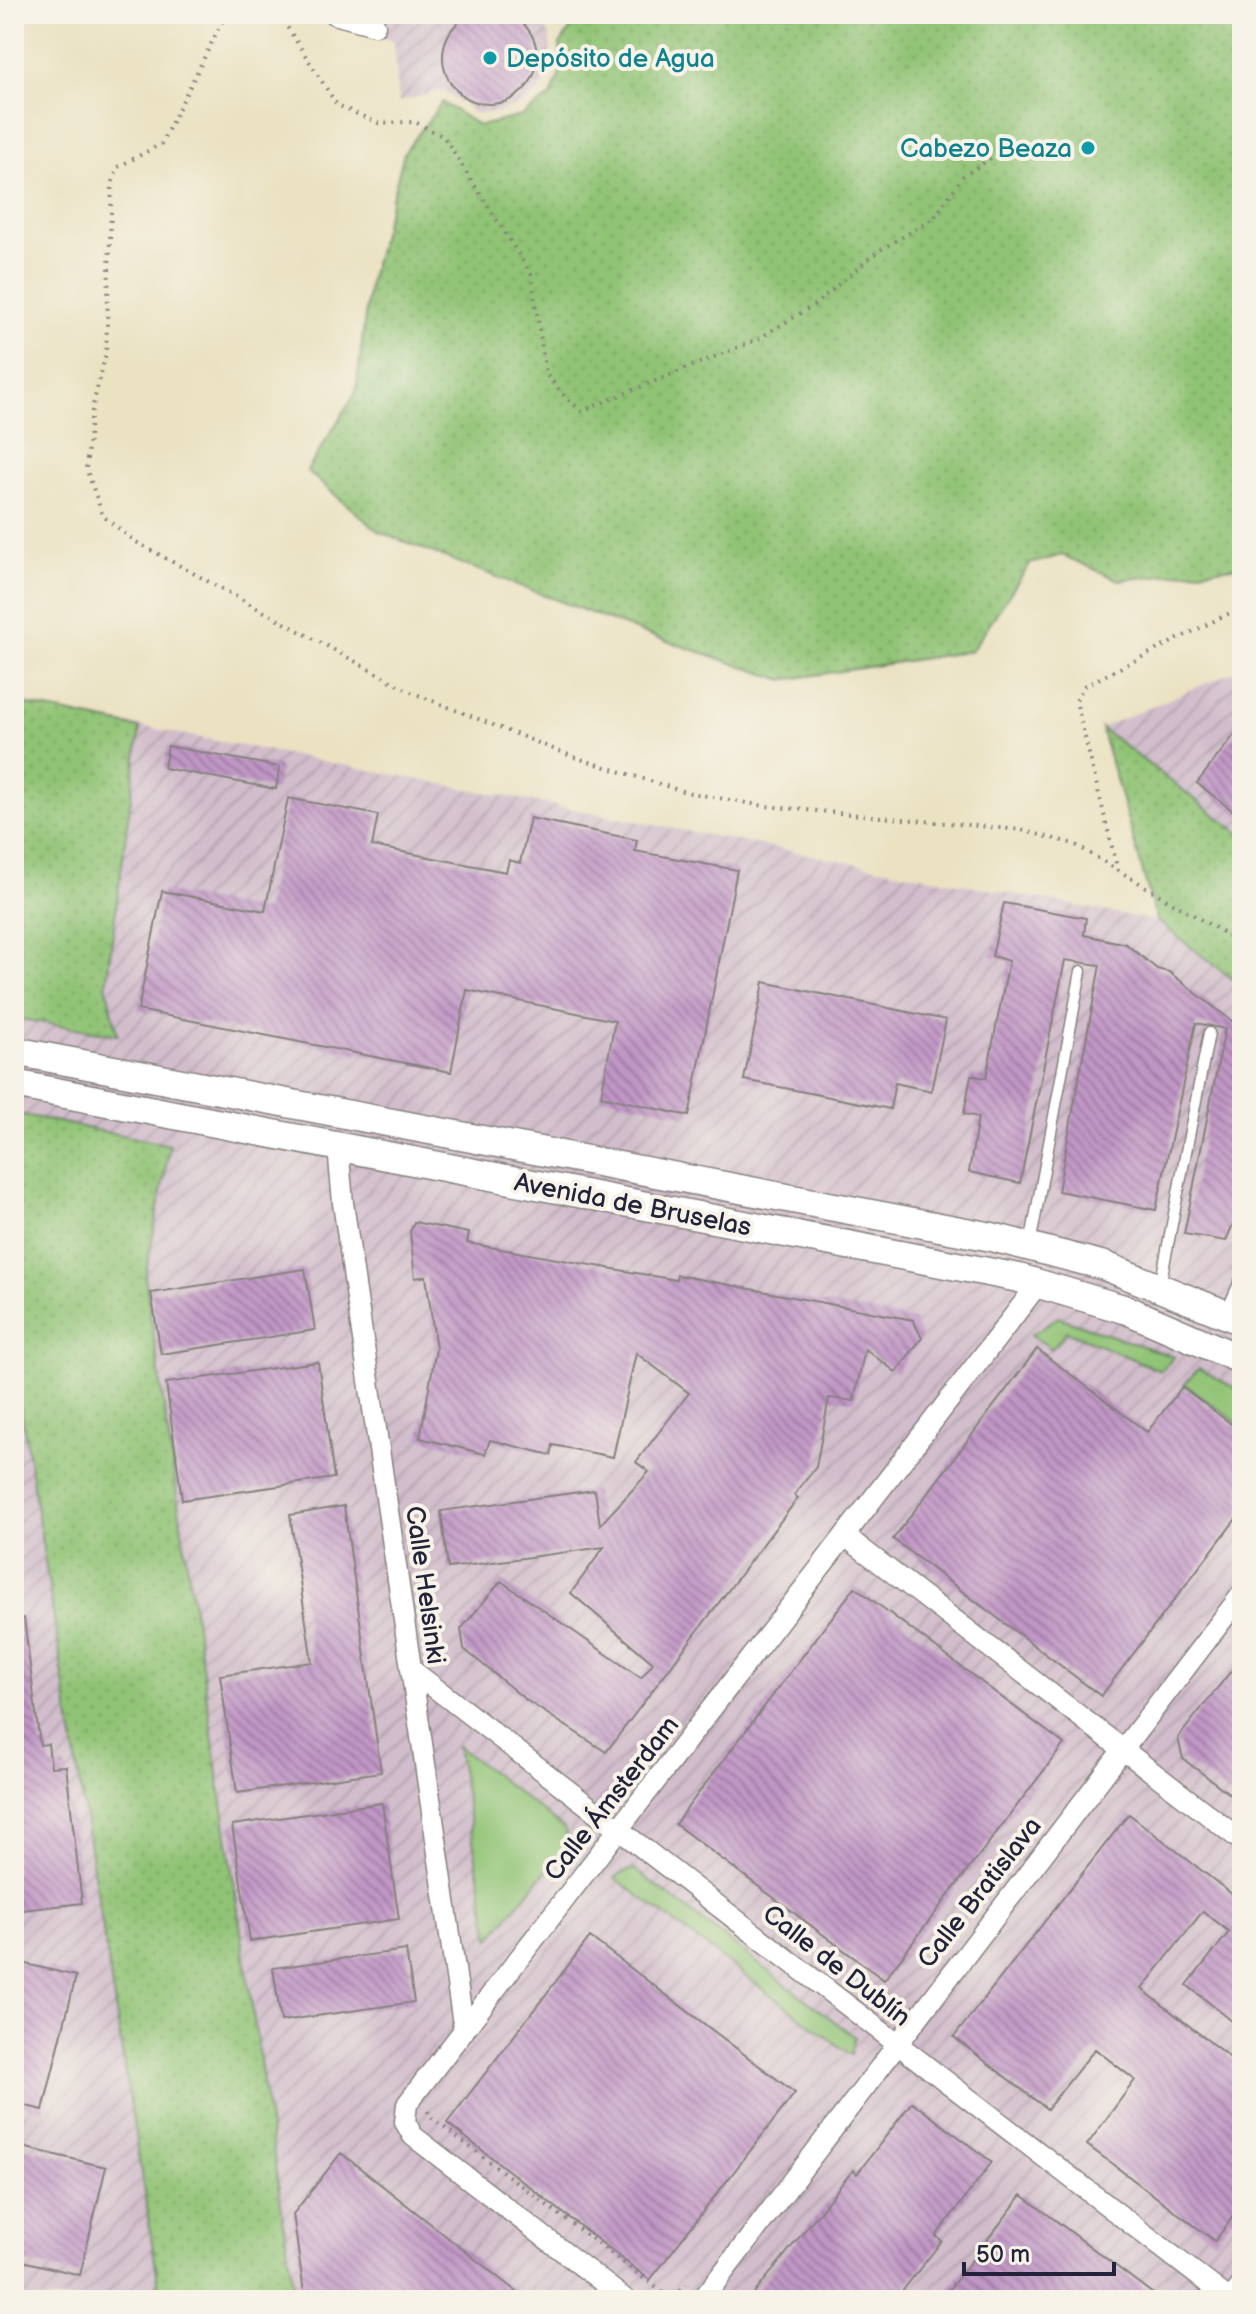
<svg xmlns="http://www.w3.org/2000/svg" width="1256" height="2314" font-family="'Balsamiq Sans',sans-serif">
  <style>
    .industrial { fill: url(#industrial-furrows) }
    .grass { fill: url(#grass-dots); stroke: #597258; stroke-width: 2 }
    .garden { fill: #90c374; stroke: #597258; stroke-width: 2 }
    .building { fill: url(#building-back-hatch) }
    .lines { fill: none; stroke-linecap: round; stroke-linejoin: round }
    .lane-casing { stroke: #86827e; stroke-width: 13 }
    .street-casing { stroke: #86827e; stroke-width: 23 }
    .secondary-casing { stroke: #86827e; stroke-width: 31 }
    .path { stroke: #86827e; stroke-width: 4; stroke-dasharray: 2 6; stroke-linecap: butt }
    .lane { stroke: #fff; stroke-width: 10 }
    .street { stroke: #fff; stroke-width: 20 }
    .secondary { stroke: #fff; stroke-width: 28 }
    .culture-dot { fill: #0f9aa8; stroke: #f7f3e8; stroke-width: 3 }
    .labels { text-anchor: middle; stroke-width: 8; stroke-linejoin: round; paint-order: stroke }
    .culture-label { font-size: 26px; fill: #0d838f; stroke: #f7f3e8; text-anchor: start }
    .street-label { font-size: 26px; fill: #22223b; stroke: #f7f3e8 }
  </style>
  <defs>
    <pattern id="industrial-furrows" width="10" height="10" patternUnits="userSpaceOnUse" patternTransform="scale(2)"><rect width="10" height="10" fill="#d1bdcb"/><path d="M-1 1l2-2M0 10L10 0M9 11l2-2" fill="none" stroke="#b3a2af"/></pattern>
    <pattern id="grass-dots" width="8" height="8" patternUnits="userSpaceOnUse" patternTransform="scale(2)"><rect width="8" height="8" fill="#90c374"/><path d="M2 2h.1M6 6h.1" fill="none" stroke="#7ca765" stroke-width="1.8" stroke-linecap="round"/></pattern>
    <pattern id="building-back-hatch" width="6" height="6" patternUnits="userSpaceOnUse" patternTransform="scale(2)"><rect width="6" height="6" fill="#c096c5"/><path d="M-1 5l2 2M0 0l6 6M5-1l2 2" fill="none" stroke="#9c7aa1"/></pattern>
  </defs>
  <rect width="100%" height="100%" fill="#f7f3e8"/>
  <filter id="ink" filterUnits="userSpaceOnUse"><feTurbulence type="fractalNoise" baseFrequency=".0125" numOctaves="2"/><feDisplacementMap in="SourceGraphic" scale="16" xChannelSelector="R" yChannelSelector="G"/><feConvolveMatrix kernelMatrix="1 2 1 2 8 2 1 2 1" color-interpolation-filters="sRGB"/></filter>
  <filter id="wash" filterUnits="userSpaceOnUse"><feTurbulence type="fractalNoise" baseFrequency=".006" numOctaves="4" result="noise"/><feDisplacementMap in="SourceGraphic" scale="32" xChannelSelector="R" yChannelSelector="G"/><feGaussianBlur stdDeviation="1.8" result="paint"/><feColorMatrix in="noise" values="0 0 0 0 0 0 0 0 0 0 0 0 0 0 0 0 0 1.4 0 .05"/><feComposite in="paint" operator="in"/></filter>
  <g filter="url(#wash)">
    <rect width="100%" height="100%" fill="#ebe2c2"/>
    <path class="industrial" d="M294 14H533L550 35 551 73 539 91 522 104 497 112 475 113 443 90 399 102 394 41Z
      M1242 668V2300H14V702L1156 921 1101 728Z"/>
    <path class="grass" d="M580 14H1242V566L1119 580 1062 555 1030 564 971 651 783 680 643 633 379 532 307 471 356 392 369 283 404 153 442 102 479 126 522 116 551 96 562 69 560 45Z
      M14 702 140 728 106 985 118 1035 14 1018Z
      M1101 728 1242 835V986L1157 921Z
      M14 1113 170 1145 145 1277 295 2300H161L14 1364Z"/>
    <path class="garden" d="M1058 1317 1174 1357 1161 1371 1066 1331 1052 1349 1031 1335Z
      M1199 1368 1242 1392V1426L1184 1384Z
      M457 1746 564 1828 569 1842 490 1939Z
      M634 1869 855 2037 851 2055 615 1878 623 1872Z"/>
    <g id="blocks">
      <path class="building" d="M443 57a47 47 0 1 1 94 0a47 47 0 1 1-94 0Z
        M1242 725V818L1197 783Z
        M168 746 280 767 276 789 164 768Z
        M288 798 378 815 372 846 506 872 509 860 520 863 530 818 637 840 635 851 737 870 689 1116 601 1096 615 1021 467 990 451 1072 138 1010 162 891 265 911Z
        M1004 903 1086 918 1084 935 1126 944 1157 969 1169 972 1242 1029V1202L1226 1241 1184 1234 1225 1029 1196 1023 1156 1210 1058 1191 1100 965 1065 960 1020 1183 969 1172 978 1117 964 1114 971 1075 986 1078 1009 961 992 956Z
        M764 982 946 1020 931 1091 895 1083 890 1109 744 1080Z
        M414 1222 469 1233 467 1243 676 1280 677 1275 913 1320 922 1338 896 1372 865 1349 854 1401 829 1398 816 1467 794 1495 798 1498 606 1752 526 1700 464 1649 461 1629 501 1581 641 1678 653 1663 571 1593 604 1547 448 1568 441 1511 595 1490 600 1525 649 1472 636 1462 689 1393 636 1353 613 1457 553 1445 551 1455 490 1440 485 1454 420 1438 436 1349 426 1276 415 1278 410 1232Z
        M305 1269 315 1330 161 1354 151 1293Z
        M1037 1349 1147 1432 1182 1387 1242 1432V1511L1101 1696 893 1539Z
        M318 1362 334 1478 182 1500 166 1383Z
        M344 1506 381 1772 237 1793 220 1675 312 1662 290 1515Z
        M855 1587 1064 1744 884 1980 675 1824Z
        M24 1618 40 1745 48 1744 51 1767 66 1766 82 1903 14 1911V1619Z
        M1242 1657V1803L1183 1759 1178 1738Z
        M382 1803 399 1919 250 1941 232 1825Z
        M1129 1814 1242 1902V2029L1187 1985 1229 1932 1203 1911 1142 1989 1242 2067V2204L1215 2241 1087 2145 1135 2080 1095 2049 1047 2109 954 2037Z
        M590 1937 795 2093 650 2280 447 2123Z
        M406 1950 414 2002 281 2021 273 1968Z
        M14 1961 76 1976 43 2110 14 2103Z
        M912 2102 992 2162 936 2236 942 2241 895 2300H749L853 2170 857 2174Z
        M14 2145 106 2167 80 2275 14 2259V2233L19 2212 14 2211Z
        M341 2153 527 2300H305L293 2214Z
        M1022 2195 1161 2300H941Z"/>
    </g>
  </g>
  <g filter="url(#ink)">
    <use href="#blocks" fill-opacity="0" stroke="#86827e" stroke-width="2"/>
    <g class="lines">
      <defs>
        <path id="lane" d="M1030 1245 1081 971
          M1160 1286 1209 1033
          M1226 1312 1242 1277"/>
        <path id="street" d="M334 14 375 25
          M338 1147 343 1203 464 2031
          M845 1536 1242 1841
          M413 1671 1230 2300 1242 2285
          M626 2300 413 2136 405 2122 407 2104 1039 1283
          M702 2300 1242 1594"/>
        <path id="secondary" d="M14 1051 992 1237 1105 1266 1242 1321
          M14 1084 1019 1278 1127 1310 1242 1360"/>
      </defs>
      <use href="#lane" class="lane-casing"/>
      <use href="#street" class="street-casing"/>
      <use href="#secondary" class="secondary-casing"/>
      <path class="path" d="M226 14 161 144 118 167 112 184 106 353 92 409 86 468 103 516 136 542 413 693 571 756 685 792 764 806 1021 830 1074 844 1242 944
        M279 14 337 105 378 123 415 122 444 137 531 274 546 374 567 399 582 411 758 339 814 305 877 252 934 218 963 176 1005 149 1040 143 1072 148
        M1118 871 1076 701 1084 686 1242 607
        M428 2111 429 2116 670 2298 676 2296 686 2284"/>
      <use href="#lane" class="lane"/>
      <use href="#street" class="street"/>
      <use href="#secondary" class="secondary"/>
    </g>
  </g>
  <g class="culture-dot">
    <circle cx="490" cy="58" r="8"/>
    <circle cx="1088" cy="148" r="8"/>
  </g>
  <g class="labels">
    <g class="culture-label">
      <text x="506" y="67">Depósito de Agua</text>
      <text x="1072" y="157" text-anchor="end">Cabezo Beaza</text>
    </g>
    <g class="street-label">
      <text transform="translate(633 1204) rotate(11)" y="9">Avenida de Bruselas</text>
      <text transform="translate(426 1585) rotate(82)" y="9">Calle Helsinki</text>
      <text transform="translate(611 1798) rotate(-52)" y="9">Calle Ámsterdam</text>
      <text transform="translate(979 1892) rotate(-52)" y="9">Calle Bratislava</text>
      <text transform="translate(837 1965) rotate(38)" y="9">Calle de Dublín</text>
    </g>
  </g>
  <rect width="1256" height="2314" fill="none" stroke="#f7f3e8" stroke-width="48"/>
  <path d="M964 2262v12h150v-12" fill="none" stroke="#22223b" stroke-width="4"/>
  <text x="976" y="2262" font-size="24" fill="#22223b" stroke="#f7f3e8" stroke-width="6" paint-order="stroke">50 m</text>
</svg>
